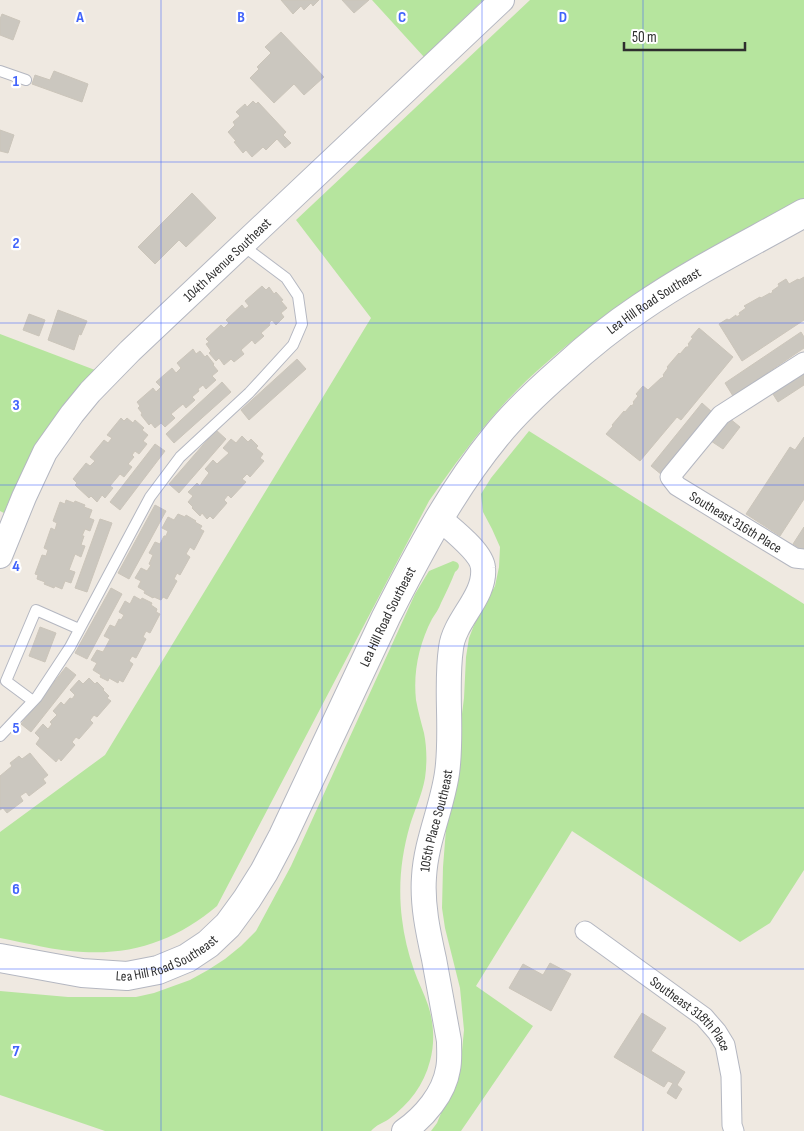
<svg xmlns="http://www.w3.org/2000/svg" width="804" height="1131" font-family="'Sofia Sans Condensed',sans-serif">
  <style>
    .green { fill: #b6e59e }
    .building { fill: #cbc7bf; stroke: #cbc5ba }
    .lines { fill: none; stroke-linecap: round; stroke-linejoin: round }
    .service-casing { stroke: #b4b7c1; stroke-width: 12 }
    .minor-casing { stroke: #b4b7c1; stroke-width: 21 }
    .tertiary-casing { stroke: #b4b7c1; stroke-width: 26 }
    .secondary-casing { stroke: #b4b7c1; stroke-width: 30 }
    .service { stroke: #fff; stroke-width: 10 }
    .minor { stroke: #fff; stroke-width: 19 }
    .tertiary { stroke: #fff; stroke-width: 24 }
    .secondary { stroke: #fff; stroke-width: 28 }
    .grid { fill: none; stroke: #4264fb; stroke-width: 1; stroke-opacity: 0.55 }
    .labels { text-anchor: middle; stroke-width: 4.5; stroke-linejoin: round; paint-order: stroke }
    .street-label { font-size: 14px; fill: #2e2e2e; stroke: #fff }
    .grid-label { font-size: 16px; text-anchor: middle; font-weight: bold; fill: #4264fb; stroke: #fff; stroke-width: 4.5; stroke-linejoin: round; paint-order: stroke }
  </style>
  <rect width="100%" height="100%" fill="#efe9e1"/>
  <path class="green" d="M372 0H483L424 57Z
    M530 0H804V201L590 327C559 351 528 377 502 406 475 436 452 468 429 501L217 906C178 939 135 955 83 952 55 951 27 943 0 938V832L105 755 371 318 296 220Z
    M0 334 95 370 27 464 4 513 0 511Z
    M529 431 804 604V870L770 923 740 942 572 831 476 986 533 1026 461 1131H431L437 1123 444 1106 462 1051 464 1030 460 988 445 928 442 908 443 867 446 829 450 809 464 698 466 657 469 638 476 620 495 586 499 567 500 547 492 529 483 512 481 494 491 478Z
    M453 561C460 562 461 568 455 572 451 582 446 593 441 603 439 609 435 614 432 619 419 644 413 672 416 700 418 711 421 722 424 733 427 748 427 764 425 778 422 795 415 809 410 825 401 856 398 887 402 919 404 936 408 953 414 970 418 982 424 993 428 1005 434 1023 435 1043 430 1061 424 1085 409 1104 389 1119 383 1123 376 1125 371 1131H105L0 1095V991L68 997H136L154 993 190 980 208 970 225 959 241 946 256 931 291 866 415 594 429 571Z"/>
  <path class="building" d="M281 0H319L313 6 311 3 304 10 301 6 293 14Z
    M342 0H369L354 13Z
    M2 14 20 21 13 40 0 35V19Z
    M281 32 324 77 304 95 294 84 274 103 250 78 259 69 257 67 271 53 265 47Z
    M54 71 88 84 82 102 32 84 35 75 50 80Z
    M253 101 256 104 258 102 286 132 283 135 291 143 285 148 277 139 266 150 263 147 252 157 246 150 243 153 234 142 236 141 228 132 235 125 233 122 240 116 236 112 245 104 247 107Z
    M0 130 14 135 8 153 0 151Z
    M192 193 216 218 186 247 179 240 155 264 138 247Z
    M804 277V320L742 361 719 324 727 319 729 320 736 315V317L740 315 739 313 746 308 744 306 760 297 761 298 770 293V294L773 292 772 291 779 286 778 284 786 279 789 284 798 279 799 280Z
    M262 286 266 290 269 287 274 294 276 292 283 300 281 301 287 308 281 313 284 317 276 325 272 320 269 323 270 325 261 333 264 336 255 344 252 340 241 350 244 354 234 362 231 359 224 365 219 358 216 361 209 353 211 351 206 344 209 342 206 339 221 325 224 328 229 323 226 320 242 305 245 309 249 306 245 301Z
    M58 310 87 321 81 335 79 334 74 350 48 340Z
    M29 314 45 320 39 336 23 330Z
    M699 328 733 357 681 420 677 417 640 461 606 434 613 426 612 425 624 411 625 412 631 405 632 406 634 403 633 402 638 396 636 394 643 386 648 390 661 378H662L664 376 663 375 668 368 667 367 679 353 680 354 686 347H688L689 345 688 344 693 338 691 337Z
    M801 332 804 337V348L733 396 725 383Z
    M193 349 196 354 200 351 205 357 207 355 214 364 213 365 218 371 212 376 216 380 206 389 203 385 198 389 199 391 192 397 195 400 186 408 183 404 171 414 175 418 165 427 161 423 155 428 151 423 149 425 141 415 142 413 138 408 140 406 137 402 153 388 156 392 161 387 156 382 172 368 176 373 181 368 177 363Z
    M297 359 306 369 249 420 241 410Z
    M804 369V385L778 402 771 391Z
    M222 382 231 392 174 443 166 434Z
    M702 403 712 412 662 475 651 466Z
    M121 418 124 421 127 418 133 423 135 420 144 428 142 430 148 435 143 441 147 444 139 454 135 451 132 455 134 457 128 464 132 467 124 477 120 474 110 486 113 488 105 498 102 495 97 502 91 496 89 498 75 485 77 483 73 479 86 463 90 466 95 461 90 457 104 440 108 443 112 438 107 435Z
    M729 418 740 427 723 449 711 441Z
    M216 430 226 439 179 493 169 484Z
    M242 436 248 442 251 439 258 446 256 448 263 454 260 458 264 461 250 477 247 474 242 479 246 482 231 498 228 495 224 500 227 503 213 519 210 516 207 519 202 513 200 516 192 508 193 507 188 502 193 496 188 492 197 483 200 486 203 481 209 473 205 469 213 460 217 464 229 453 223 448 231 439 236 443Z
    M804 437V499L780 536 746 514 790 447 795 450Z
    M155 444 165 451 120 510 110 502Z
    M66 500 74 503 75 501 85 505 84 507 92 510 89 518 94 520 90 531 85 529 82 536H84L81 545 85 546 81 557 75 554 69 570 75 572 71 583 65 581 62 589 55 586 54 588 44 584 45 582 37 579 38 575 35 574 42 555 46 556 48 550 44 548 51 528 55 530 57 523 53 521 60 502 65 504Z
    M155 505 166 511 129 579 118 573Z
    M178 514 185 517 186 515 196 521 195 522 202 526 200 529 204 531 194 550 190 547 186 554 190 557 180 575 177 573 174 579 177 581 167 599 163 597 161 600 154 597 153 598 144 593 145 591 138 587 141 581 135 578 141 568 147 571 151 565 149 564 153 555 149 553 155 542 160 544 164 536H166L168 531 162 528 168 517 174 520Z
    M100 519 112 523 87 592 75 588Z
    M804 527V551L793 544Z
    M111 588 122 594 87 659 75 653Z
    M134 596 141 600 142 598 152 603 151 605 157 609 156 612 160 614 150 633 146 631 143 637 146 639 136 658 132 656 129 661 133 664 123 682 119 680 118 683 109 678 108 681 100 677 101 675 93 670 97 663 91 660 97 650 103 652 110 639 104 636 110 625 115 627 119 619 121 620 124 615 119 612 125 601 130 604Z
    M40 627 56 633 45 662 29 656Z
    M66 667 76 675 31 732 21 724Z
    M89 678 95 684 97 682 104 689 103 690 109 696 107 698 111 701 97 717 94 715 90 720 93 723 79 739 76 737 72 742 75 745 61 761 59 758 56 762 36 744 40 738 35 733 43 724 48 729 52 724 50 722 57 715 53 711 61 702 64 705 70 698 72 699 75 695 70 690 79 680 83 684Z
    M30 753 48 775 43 779 46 783 29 796 26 792 20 796 23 801 7 813 3 808 0 810V776L12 766 10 763 19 756 22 759Z
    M550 963 571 974 551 1011 509 988 523 964 543 975Z
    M642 1013 666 1028 651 1051 685 1072 677 1085 682 1089 676 1099 667 1093 673 1083 668 1081 664 1087 614 1057Z"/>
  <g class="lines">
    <defs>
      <path id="service" d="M0 71 26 80
        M33 701 6 681 36 610 79 629
        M0 736 37 697 70 647 150 497 180 457 249 393 293 345 302 324 298 296 286 278 242 245"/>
      <g id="minor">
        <path id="s1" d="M804 362 721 415 670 477 677 486 795 558 804 559"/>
        <path id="s2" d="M585 931 704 1017 717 1032 725 1045 731 1076 732 1125 734 1131"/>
      </g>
      <g id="tertiary">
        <path id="s3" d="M0 556 24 497 45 452 72 414 90 392 130 351 502 0"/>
        <path id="s4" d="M404 1131C424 1117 444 1094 448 1069 450 1060 449 1051 449 1041 444 1014 439 987 434 959 428 932 422 904 424 877 426 841 442 808 447 773 453 731 445 689 451 648 454 620 486 597 483 568 482 552 451 529 439 518"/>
      </g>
      <g id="secondary">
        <path id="s5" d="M0 958 82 973 127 976 158 970 187 958 208 944 228 925 247 899 264 872 283 836 386 617C418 554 451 491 496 436 516 411 539 390 563 369 587 347 613 326 640 308 692 272 749 244 804 213"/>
      </g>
    </defs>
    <use href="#service" class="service-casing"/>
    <use href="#minor" class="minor-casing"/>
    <use href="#tertiary" class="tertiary-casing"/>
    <use href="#secondary" class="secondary-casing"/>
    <use href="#service" class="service"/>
    <use href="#minor" class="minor"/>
    <use href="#tertiary" class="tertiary"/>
    <use href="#secondary" class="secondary"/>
  </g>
  <path class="grid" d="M161 0V1131M322 0V1131M482 0V1131M643 0V1131M0 162H804M0 323H804M0 485H804M0 646H804M0 808H804M0 969H804"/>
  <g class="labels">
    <g class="street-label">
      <text dy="5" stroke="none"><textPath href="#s3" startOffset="379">104th Avenue Southeast</textPath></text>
      <text dy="5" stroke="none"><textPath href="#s5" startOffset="1012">Lea Hill Road Southeast</textPath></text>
      <text dy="5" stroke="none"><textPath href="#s1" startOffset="259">Southeast 316th Place</textPath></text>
      <text dy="5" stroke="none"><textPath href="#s5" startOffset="592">Lea Hill Road Southeast</textPath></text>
      <text dy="5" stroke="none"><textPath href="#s4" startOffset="330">105th Place Southeast</textPath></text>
      <text dy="5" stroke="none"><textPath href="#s5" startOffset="172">Lea Hill Road Southeast</textPath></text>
      <text dy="5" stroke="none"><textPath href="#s2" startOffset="135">Southeast 318th Place</textPath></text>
    </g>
  </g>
  <g class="grid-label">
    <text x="80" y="22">A</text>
    <text x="241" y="22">B</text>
    <text x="402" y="22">C</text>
    <text x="563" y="22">D</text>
    <text x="16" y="86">1</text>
    <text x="16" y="248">2</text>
    <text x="16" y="410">3</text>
    <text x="16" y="571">4</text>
    <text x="16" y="733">5</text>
    <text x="16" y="894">6</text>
    <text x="16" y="1056">7</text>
  </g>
  <path d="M624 42v8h121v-8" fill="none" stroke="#2e2e2e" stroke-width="2.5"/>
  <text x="632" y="42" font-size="15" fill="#2e2e2e" stroke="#ffffff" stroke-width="4" paint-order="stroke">50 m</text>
</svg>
